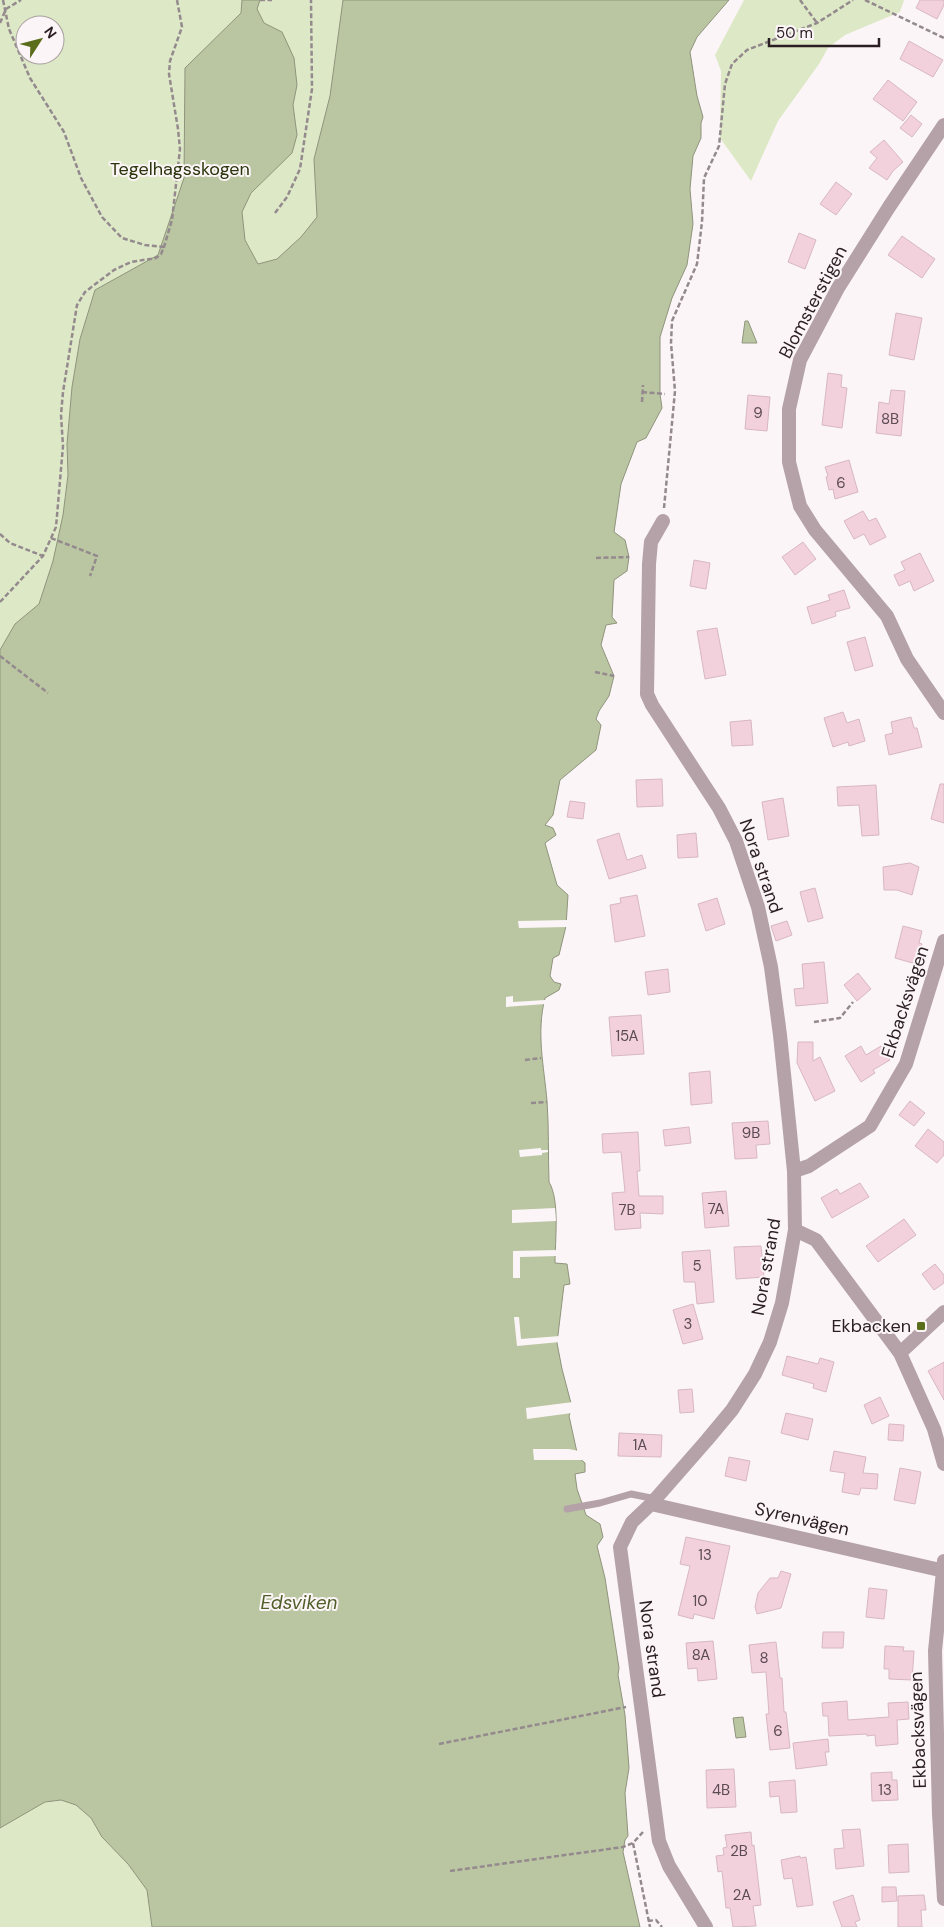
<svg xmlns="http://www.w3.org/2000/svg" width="944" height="1927" font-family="'DM Sans',sans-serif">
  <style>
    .green { fill: #dde9c6; fill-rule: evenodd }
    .water { fill: #bac6a2; stroke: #8f947c }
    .pier { fill: #fcf5f7 }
    .building { fill: #f2d1dd; stroke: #d7b7c3 }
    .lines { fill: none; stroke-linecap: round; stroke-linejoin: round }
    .path { stroke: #948a8e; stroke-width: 2.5; stroke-dasharray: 5 2.5; stroke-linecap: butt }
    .service { stroke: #b4a2a8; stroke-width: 7 }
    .minor { stroke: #b4a2a8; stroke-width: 14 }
    .poi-dot { fill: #596d1b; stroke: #fcf5f7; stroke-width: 2 }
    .labels { text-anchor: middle; stroke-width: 4; stroke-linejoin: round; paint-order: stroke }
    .number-label { font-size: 15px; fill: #5c4b52 }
    .park-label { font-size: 18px; fill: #2a350b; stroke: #fcf5f7 }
    .street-label { font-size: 18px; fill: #2a1e23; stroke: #fcf5f7 }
    .poi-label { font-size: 18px; fill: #2a1e23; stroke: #fcf5f7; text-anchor: end }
    .water-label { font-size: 19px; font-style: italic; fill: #4f5e28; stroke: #fcf5f7 }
  </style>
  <rect width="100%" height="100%" fill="#fcf5f7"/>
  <path class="green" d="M0 0H411L355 304 0 889ZM25 25H55V55H25Z
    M744 0H904L900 12 845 35 828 48 819 64 778 121 751 181 720 138 721 71 715 55Z
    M61 1800 76 1805 91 1818 102 1837 128 1864 147 1890 152 1927H0V1828L45 1802Z"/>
  <path class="water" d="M242 0H260L257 9 264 23 282 32 294 58 297 85 293 105 297 135 292 153 251 193 242 212 245 240 258 264 277 259 301 237 317 217 314 159 330 96 343 0H729L697 37 690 52 697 96 703 117 701 123V138L693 156 690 189 693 224 687 265 672 298 660 337V394L662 408 646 438 637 442 621 484 614 532 625 540 629 557 627 571 614 580 612 617 617 623 606 625 601 645 614 676 609 696 599 711 596 719 601 725 596 750 560 780 553 815 545 825 553 828 556 835 545 843 557 885 568 895 566 926 559 955 553 958 550 976 554 982 561 984 559 990 545 998C536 1033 544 1066 547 1101 549 1128 548 1155 549 1182 560 1200 555 1241 555 1263L567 1264 570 1284 564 1285 557 1343 562 1369 572 1407 569 1416 578 1457 585 1463V1472L575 1474 577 1489 586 1515 600 1524 603 1537 597 1546 605 1578 619 1668 618 1675 625 1715 629 1768 625 1793 628 1836 625 1840 623 1852 640 1927H152L147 1890 128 1864 102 1837 91 1818 76 1805 61 1800 45 1802 0 1828V650L15 624 39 604 53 561 63 515 68 475 67 444 72 387 80 339 95 290 158 255 184 178 185 68 241 13Z
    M745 321H748L757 343H742Z
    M743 1717 746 1737 736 1738 733 1718Z"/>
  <path class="pier" d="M567 920 568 927 519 928 518 921Z
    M513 996V1002L545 1000V1004L506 1007V997Z
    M541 1148V1150H548V1152L542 1153V1155L520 1157 519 1150Z
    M555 1208 556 1221 512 1223V1210Z
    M558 1250V1256L520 1257V1278H513V1251Z
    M514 1317H519L521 1339 560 1336V1342L517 1346Z
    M573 1402 574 1407 572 1413 527 1419 526 1408Z
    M533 1449H569L579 1451 580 1456 583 1459 582 1460H534Z"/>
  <path class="building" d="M920 0H944V5L937 19 916 8Z
    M909 41 943 60 933 77 900 59Z
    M888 80 917 102 903 121 873 99Z
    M911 115 922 124 912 137 900 128Z
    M884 140 903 162 893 171 887 180 869 168 877 158 870 152Z
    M836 182 852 194 836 215 820 204Z
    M799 233 816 240 805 269 788 262Z
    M902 236 935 259 922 278 888 255Z
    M896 313 922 318 914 360 889 355Z
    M828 373 842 375 841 387 847 388 842 428 822 425Z
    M891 390 905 391 901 436 876 433 879 402 889 404Z
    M748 395 770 397 767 431 745 429Z
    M849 460 858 492 835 499 833 489 829 490 826 477 828 476 825 467Z
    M863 511 869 521 876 518 886 537 870 545 864 534 854 539 844 521Z
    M803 542 816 559 795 575 782 557Z
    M920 553 934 581 914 591 910 581 899 586 894 575 905 570 901 562Z
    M694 560 710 563 706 589 690 586Z
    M844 590 850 608 835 612 836 616 812 624 807 607 830 600 828 595Z
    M717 628 726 675 705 679 697 631Z
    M865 637 873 666 855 671 847 642Z
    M843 712 847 723 859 719 865 741 849 746 848 742 833 747 824 718Z
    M911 717 914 728H917L922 747 889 755 885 735 893 733 891 722Z
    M751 720 753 745 732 746 730 722Z
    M662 779 663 806 637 807 636 780Z
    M940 784H944V823L931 819Z
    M876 785 879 835 862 836 859 805 838 806 837 787Z
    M783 798 789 836 768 840 762 802Z
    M570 801 585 803 583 819 567 817Z
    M619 833 627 860 642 855 646 868 609 879 597 840Z
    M696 833 698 857 678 858 677 835Z
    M910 863 919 867 912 895 897 890H884L883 867Z
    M815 888 823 918 808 922 800 892Z
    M637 895 645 936 615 942 610 905 621 903 620 898Z
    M717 898 725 924 706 931 698 904Z
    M787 921 792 935 776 941 771 926Z
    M903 926 922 931 919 943 922 944 916 964 895 958Z
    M824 962 828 1003 796 1006 794 989 804 988 802 964Z
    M668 969 670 992 648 995 645 972Z
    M858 973 871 989 857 1001 844 985Z
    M641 1015 644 1054 612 1056 609 1017Z
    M798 1042H813V1061L820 1057 835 1091 815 1101 797 1063Z
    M861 1046 866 1055 881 1046 890 1060 873 1070 875 1073 861 1082 845 1056Z
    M710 1071 712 1103 691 1105 689 1073Z
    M910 1101 925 1113 914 1126 899 1115Z
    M768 1121 770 1144 756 1145 757 1158 735 1159 732 1123Z
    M689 1127 691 1143 665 1146 663 1130Z
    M928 1129 944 1142V1155L937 1163 915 1146Z
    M638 1132 640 1171H637L639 1196H663V1214L640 1213 641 1228 615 1230 612 1193 625 1192 621 1152 603 1153 602 1134Z
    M860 1183 869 1197 832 1218 821 1198 837 1189 840 1194Z
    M726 1191 729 1226 705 1228 702 1193Z
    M904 1219 916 1235 878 1262 866 1246Z
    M761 1246 764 1277 736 1279 734 1247Z
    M710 1250 714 1302 697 1304 695 1282H684L682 1252Z
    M935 1264 944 1275V1283L934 1290 922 1274Z
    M693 1304 703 1339 683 1344 673 1310Z
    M787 1356 818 1364 820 1358 834 1362 826 1392 813 1388 814 1384 782 1375Z
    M944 1362V1400L928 1371Z
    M692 1389 694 1412 680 1413 678 1390Z
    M880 1397 889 1416 872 1424 864 1405Z
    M786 1413 813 1419 808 1440 781 1433Z
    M889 1424 904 1425 903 1441 888 1440Z
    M619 1433 662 1435 661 1457 618 1456Z
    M834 1451 866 1457 863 1473 878 1474 877 1489 861 1488 859 1495 842 1492 845 1473 830 1471Z
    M729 1457 750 1461 746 1481 725 1476Z
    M900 1468 921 1472 915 1504 894 1500Z
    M686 1537 730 1546 714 1619 694 1614 693 1619 678 1615 690 1566 680 1564Z
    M781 1571 791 1574 781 1608 757 1614 755 1607 758 1593 770 1578H778Z
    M869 1588 887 1590 884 1619 866 1617Z
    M823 1632H844L843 1648H822Z
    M713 1641 717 1679 698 1681 697 1668 688 1669 686 1643Z
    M776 1642 780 1678H782L784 1712H786L790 1748 770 1750 766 1714H769L766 1672 752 1673 749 1645Z
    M885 1646 904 1647 903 1651H914L912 1680 889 1679V1669H884Z
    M847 1701 848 1720 889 1717 888 1703 908 1702 909 1719 897 1720 898 1744 876 1746 875 1735 867 1736V1734L829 1736 828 1716H823L822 1703Z
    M828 1739 829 1752H825L827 1765 796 1769 793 1743Z
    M734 1769 736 1807 707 1808 706 1770Z
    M892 1772V1780H897L898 1800 872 1801 871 1773Z
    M795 1780 797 1812 781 1813 779 1796 770 1797 769 1782Z
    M860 1829 864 1866 836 1869 834 1849 844 1848 842 1830Z
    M751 1832 752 1846 754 1845 761 1905 753 1906 756 1926 733 1927 730 1908H726L722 1871 718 1872 716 1856 724 1855 723 1848 727 1847 725 1835Z
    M908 1844 909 1872 889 1873 888 1845Z
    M800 1856V1858L806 1857 813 1905 797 1907 792 1878 784 1879 781 1860Z
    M882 1887H896L897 1901 882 1902Z
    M853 1895 860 1920 855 1922 857 1927H842L833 1902Z
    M924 1895 926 1910H921L922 1927H898V1896Z"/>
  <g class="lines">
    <path class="path" d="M3 0 9 29 30 78 64 132 81 178 102 217 122 238 145 245 164 247
      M260 0H272
      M800 0 817 23
      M865 0 944 38
      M0 23 6 9 21 0
      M275 213 287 197 300 169 312 89 311 0
      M642 392 665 394
      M642 402 643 385
      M664 508 675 391 671 343 672 321 697 264 702 222 704 178 719 146 725 84 732 64 747 50 817 23 853 0
      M0 534 10 543 43 556
      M51 538 97 556 90 576
      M596 558 629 557
      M0 602 43 556 56 527 63 446 61 415 63 392 77 305 85 292 114 270 131 262 156 258 161 254 164 247 172 220 180 149 178 129 169 74 170 61 182 27 177 0
      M0 656 48 693
      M595 672 614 676
      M814 1022 840 1018 853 1002
      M525 1060 541 1058
      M531 1103 547 1102
      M439 1744 626 1707
      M643 1832 633 1843 650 1927
      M450 1871 623 1847 633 1843
      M648 1921 656 1920 662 1927"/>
    <path class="service" d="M567 1509 600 1503 631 1494 656 1499"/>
    <path class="minor" d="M944 125 889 207 838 288 800 360 789 409V462L800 506 815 530 887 616 907 659 944 713
      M663 521 651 542 649 564 647 694 652 705 719 808 736 841 758 907 771 967 780 1035 794 1171 795 1230 782 1303 770 1342 755 1374 732 1410 707 1440 651 1504 632 1522 620 1547 659 1841 669 1866 706 1927
      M794 1171 809 1166 870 1126 906 1064 944 941
      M795 1230 816 1240 900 1353 934 1429 944 1464
      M900 1353 944 1312
      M651 1504 944 1571
      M944 1561 935 1651 939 1814 944 1899"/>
  </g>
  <rect class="poi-dot" x="916" y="1321" width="10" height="10" rx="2.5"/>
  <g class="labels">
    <g class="number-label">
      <text x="758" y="418">9</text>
      <text x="890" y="424">8B</text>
      <text x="841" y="488">6</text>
      <text x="627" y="1041">15A</text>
      <text x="751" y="1138">9B</text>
      <text x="716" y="1214">7A</text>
      <text x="627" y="1215">7B</text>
      <text x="697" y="1271">5</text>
      <text x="688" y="1329">3</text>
      <text x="640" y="1450">1A</text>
      <text x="705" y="1560">13</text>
      <text x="700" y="1606">10</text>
      <text x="701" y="1660">8A</text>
      <text x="764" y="1663">8</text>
      <text x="778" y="1736">6</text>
      <text x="721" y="1795">4B</text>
      <text x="885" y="1795">13</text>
      <text x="739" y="1856">2B</text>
      <text x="742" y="1900">2A</text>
    </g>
    <g class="park-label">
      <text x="180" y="175">Tegelhagsskogen</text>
    </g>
    <g class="street-label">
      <text transform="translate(813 302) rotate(-62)" y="6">Blomsterstigen</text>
      <text transform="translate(761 866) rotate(71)" y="6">Nora strand</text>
      <text transform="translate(905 1002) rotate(-72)" y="6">Ekbacksvägen</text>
      <text transform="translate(766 1267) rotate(-80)" y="6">Nora strand</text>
      <text transform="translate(802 1519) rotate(13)" y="6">Syrenvägen</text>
      <text transform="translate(652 1649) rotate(82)" y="6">Nora strand</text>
      <text transform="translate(918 1730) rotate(-92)" y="6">Ekbacksvägen</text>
    </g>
    <g class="poi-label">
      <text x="911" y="1332">Ekbacken</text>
    </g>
    <g class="water-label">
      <text x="299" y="1609">Edsviken</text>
    </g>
  </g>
  <g transform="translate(40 40) rotate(54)"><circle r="24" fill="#fcf5f7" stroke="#a89fa2"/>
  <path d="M0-4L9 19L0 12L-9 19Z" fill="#596d1b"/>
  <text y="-8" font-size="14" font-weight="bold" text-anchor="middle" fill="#2a1e23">N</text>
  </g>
  <path d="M769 38v8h110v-8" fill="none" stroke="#2a1e23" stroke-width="2.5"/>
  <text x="776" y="38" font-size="15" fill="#2a1e23" stroke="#fcf5f7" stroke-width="4" paint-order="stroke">50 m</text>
</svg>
